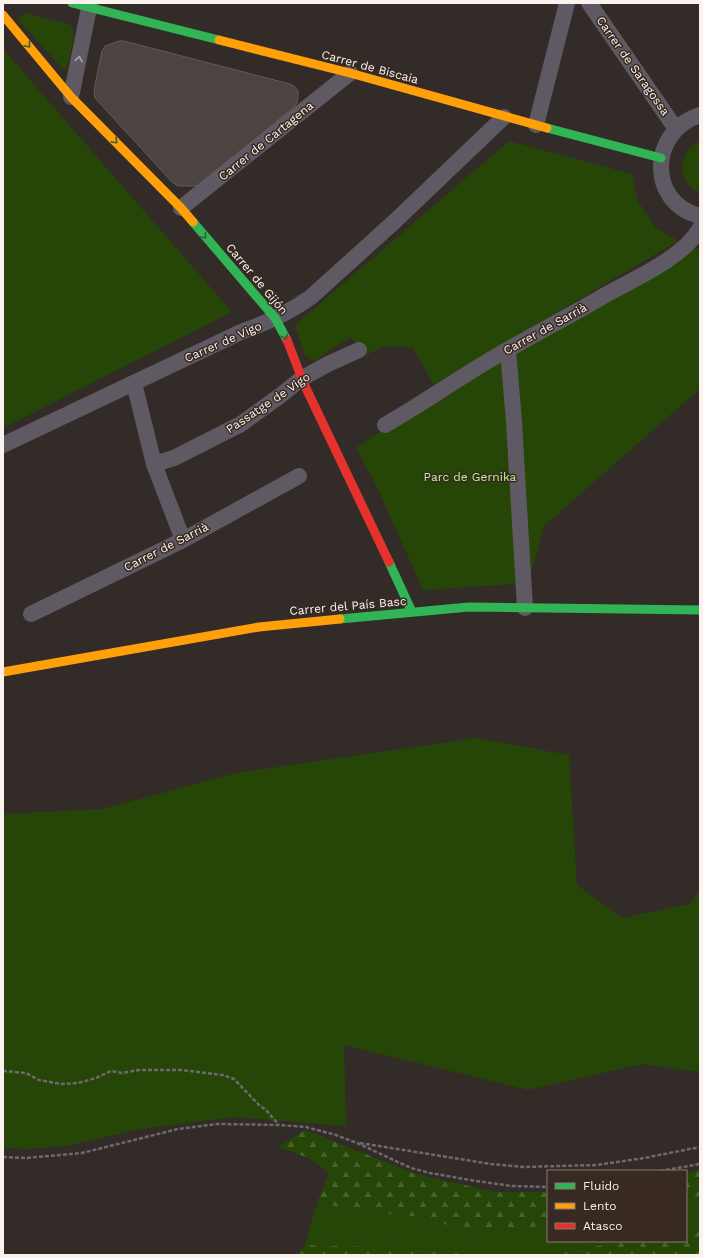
<svg xmlns="http://www.w3.org/2000/svg" width="703" height="1258" font-family="'Work Sans',sans-serif">
  <style>
    .green { fill: #264607 }
    .forest { fill: url(#forest-firs) }
    .building { fill: #4b4441; stroke: #625b57 }
    .lines { fill: none; stroke-linecap: round; stroke-linejoin: round }
    .path { stroke: #6e696d; stroke-width: 2.5; stroke-dasharray: 4 2; stroke-linecap: butt }
    .street { stroke: #5e5962; stroke-width: 16 }
    .fast { stroke: #30b455; stroke-width: 9 }
    .slow { stroke: #ff9f0a; stroke-width: 9 }
    .jam { stroke: #e5322d; stroke-width: 9 }
    .oneway { stroke: #356136 }
    .oneway2 { stroke: #aca6a8 }
    .labels { text-anchor: middle; stroke-width: 3; stroke-linejoin: round; paint-order: stroke }
    .street-label { font-size: 12px; fill: #fbf2ed; stroke: #382a22 }
    .park-label { font-size: 12px; fill: #b6f78e; stroke: #382a22 }
  </style>
  <defs>
    <pattern id="forest-firs" width="22" height="20" patternUnits="userSpaceOnUse"><rect width="22" height="20" fill="#264607"/><path d="M5 1l3.5 6h-7zM16 11l3.5 6h-7z" fill="#46612b"/></pattern>
  </defs>
  <rect width="100%" height="100%" fill="#332b27"/>
  <path class="green" d="M26 13 71 25C77 34 69 59 66 69H63L19 21 20 16Z
    M3 49 232 312 3 428Z
    M509 141 632 174 638 201 656 228 678 241 434 385 413 348 385 346 364 356 351 337 314 361 305 356 295 325Z
    M700 141V193C677 182 676 152 700 141Z
    M690 249H700V389L544 526 528 583 423 590 377 487 356 448 423 402Z
    M477 738 569 755 577 885 622 918 690 904 700 890V1072L642 1064 528 1090 344 1045 346 1126 233 1117 140 1129 67 1146 28 1149 3 1148V814L102 809 236 773Z
    M700 1196V1229L686 1232V1198Z
    M317 1203 372 1213 424 1217 470 1233 524 1230 548 1223V1241H627L544 1255H474L415 1248 305 1245Z"/>
  <path class="forest" d="M305 1130 416 1174 495 1192H548V1223L524 1230 470 1233 424 1217 372 1213 317 1203 329 1173 311 1159 278 1147Z
    M700 1169V1196L686 1198V1173Z
    M700 1229V1255H544L627 1241H686V1232Z
    M305 1245 415 1248 474 1255H297Z"/>
  <path class="building" d="M119 41H124L290 84 294 86 298 91V98L297 103 295 106 200 185 193 186H178L172 182 95 98 94 90 102 51 105 46Z"/>
  <g class="lines">
    <path class="path" d="M3 1071 26 1073 39 1080 61 1084 78 1083 96 1078 111 1071 122 1073 139 1070H181L223 1075 234 1079 259 1105 266 1110 279 1125
      M360 1143 491 1164 524 1167 597 1165 644 1158 700 1147
      M3 1157 26 1158 82 1153 178 1129 218 1124 279 1125 306 1127 336 1135 357 1143 411 1168 430 1173 476 1181 512 1186 548 1187
      M660 1171 700 1164"/>
    <path class="street" d="M589 3 676 129
      M71 97 90 3
      M700 115C649 131 647 203 700 216
      M536 125 567 3
      M181 208 350 73
      M508 350 514 422 525 608
      M134 383 154 464 183 540
      M385 425C420 405 453 382 488 361 527 338 568 317 607 294 636 278 684 257 700 228
      M3 445 241 332C266 323 289 313 311 297L394 222 504 117
      M154 464 174 458 241 424 281 395 301 379 328 364 359 350
      M31 614 183 540 299 476"/>
    <path class="fast" d="M72 3 219 40
      M547 128 661 158
      M193 222 275 318 287 340
      M389 562 412 612
      M340 619 469 607 700 610"/>
    <path class="slow" d="M3 15 71 97 181 208 193 222
      M219 40 350 73 547 128
      M3 672 259 627 340 619"/>
    <path class="jam" d="M287 340 304 384 389 562"/>
  </g>
  <defs><path id="oneway-chevron" d="M-2-3.5L2.5 0L-2 3.5" fill="none" stroke-width="1.6" stroke-linecap="round" stroke-linejoin="round"/></defs>
  <g class="oneway">
    <use href="#oneway-chevron" transform="translate(28 45) rotate(50)"/>
    <use href="#oneway-chevron" transform="translate(115 141) rotate(45)"/>
    <use href="#oneway-chevron" transform="translate(204 236) rotate(50)"/>
    <use href="#oneway-chevron" transform="translate(285 337) rotate(71)"/>
  </g>
  <use class="oneway2" href="#oneway-chevron" transform="translate(79 59) rotate(-79)"/>
  <g class="labels">
    <g class="street-label">
      <text transform="translate(633 66) rotate(55)" y="4">Carrer de Saragossa</text>
      <text transform="translate(370 67) rotate(15)" y="4">Carrer de Biscaia</text>
      <text transform="translate(266 141) rotate(-39)" y="4">Carrer de Cartagena</text>
      <text transform="translate(257 279) rotate(50)" y="4">Carrer de Gijón</text>
      <text transform="translate(545 329) rotate(-29)" y="4">Carrer de Sarrià</text>
      <text transform="translate(223 342) rotate(-24)" y="4">Carrer de Vigo</text>
      <text transform="translate(268 403) rotate(-34)" y="4">Passatge de Vigo</text>
      <text transform="translate(166 547) rotate(-27)" y="4">Carrer de Sarrià</text>
      <text transform="translate(348 606) rotate(-5)" y="4">Carrer del País Basc</text>
    </g>
    <g class="park-label">
      <text x="470" y="481">Parc de Gernika</text>
    </g>
  </g>
  <rect width="703" height="1258" fill="none" stroke="#fbf2ed" stroke-width="8"/>
  <rect x="547" y="1170" width="140" height="72" fill="#382a22" stroke="#867a73"/>
  <rect x="555" y="1183" width="20" height="6" fill="#30b455" stroke="#867a73"/>
  <text x="583" y="1190" font-size="12" fill="#fbf2ed">Fluido</text>
  <rect x="555" y="1203" width="20" height="6" fill="#ff9f0a" stroke="#867a73"/>
  <text x="583" y="1210" font-size="12" fill="#fbf2ed">Lento</text>
  <rect x="555" y="1223" width="20" height="6" fill="#e5322d" stroke="#867a73"/>
  <text x="583" y="1230" font-size="12" fill="#fbf2ed">Atasco</text>
</svg>
